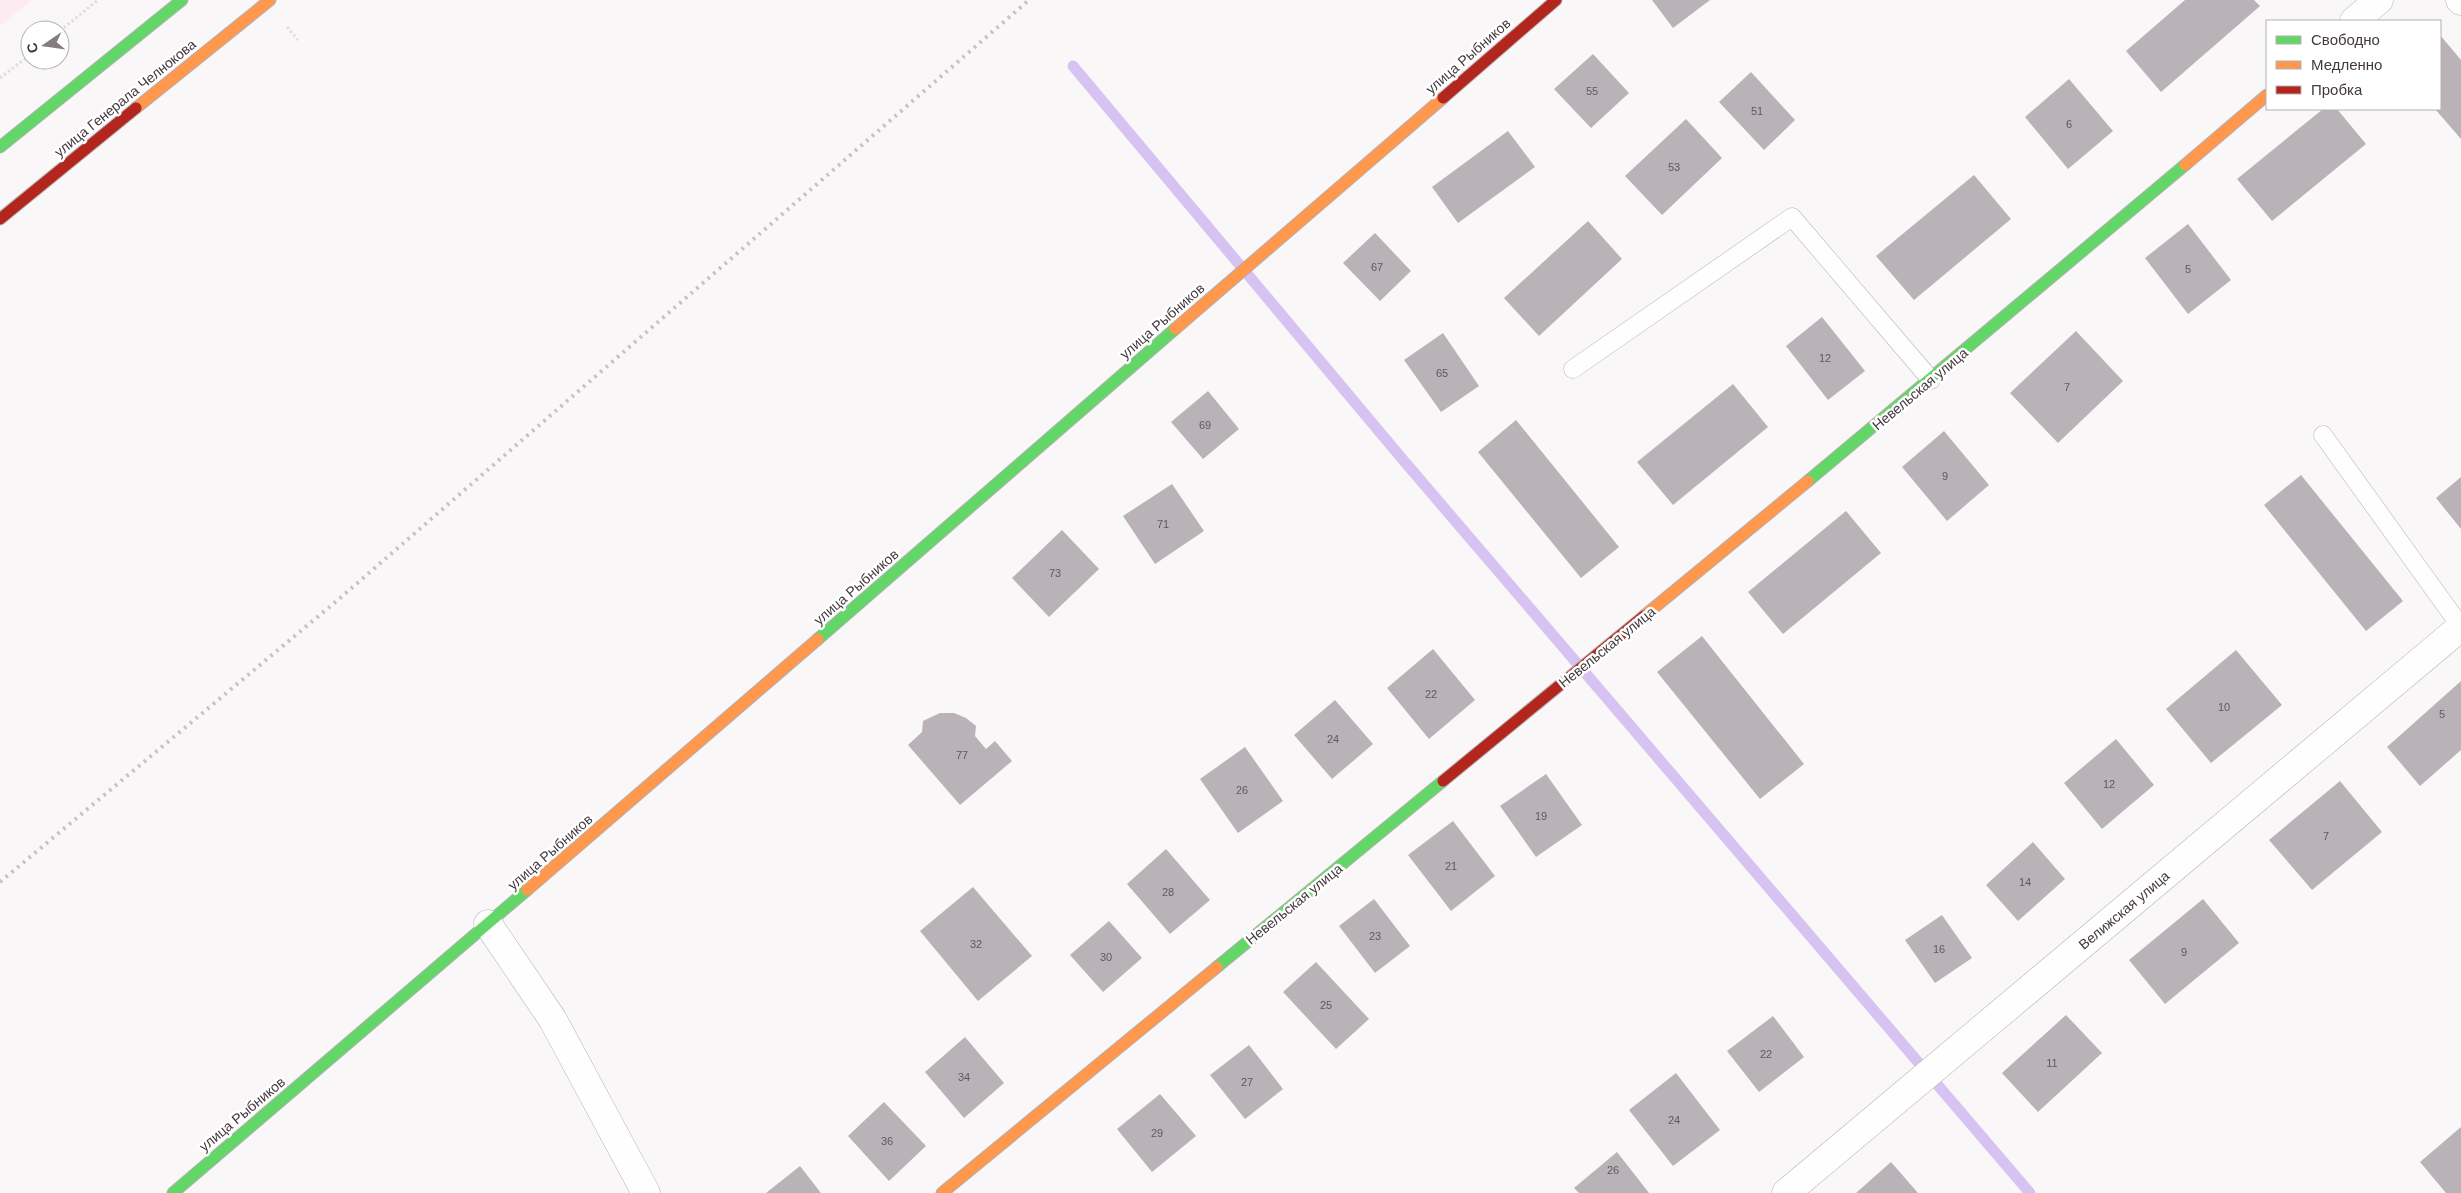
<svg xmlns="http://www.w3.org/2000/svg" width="2461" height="1193" font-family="Helvetica,sans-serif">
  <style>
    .built { fill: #fdebf1 }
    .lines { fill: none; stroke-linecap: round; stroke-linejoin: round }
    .stream { stroke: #d7c3f2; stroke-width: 11 }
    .building { fill: #b9b3b7 }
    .lane-casing { stroke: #b5b0b2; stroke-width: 19 }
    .street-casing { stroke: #b5b0b2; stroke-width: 29 }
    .fast-casing { stroke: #b5b0b2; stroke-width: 13 }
    .slow-casing { stroke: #b5b0b2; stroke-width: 13 }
    .jam-casing { stroke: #b5b0b2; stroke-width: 13 }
    .path { stroke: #e0dede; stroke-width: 3; stroke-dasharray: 2.5 2.5; stroke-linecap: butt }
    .lane { stroke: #fefefe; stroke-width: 18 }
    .street { stroke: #fefefe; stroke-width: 28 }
    .fast { stroke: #63d668; stroke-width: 11 }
    .slow { stroke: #ff974d; stroke-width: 11 }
    .jam { stroke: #b3261e; stroke-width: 11 }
    .rail { stroke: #c4c2c3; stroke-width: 4; stroke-dasharray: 2.5 5; stroke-linecap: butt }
    .labels { text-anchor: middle; stroke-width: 5; stroke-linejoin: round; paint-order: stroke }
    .number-label { font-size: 11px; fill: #61585c }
    .street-label { font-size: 14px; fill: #44393e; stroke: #fff }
  </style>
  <rect width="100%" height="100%" fill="#faf7f8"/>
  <path class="built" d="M0 0H32L0 26Z"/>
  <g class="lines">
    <path class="stream" d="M1073 66 1404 461 2030 1193"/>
  </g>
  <path class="building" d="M1652 0H1710L1673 28Z
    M2185 0H2254L2260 6 2161 92 2126 51Z
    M2440 35 2461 60V139L2435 109H2440Z
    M1593 54 1629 93 1591 128 1554 89Z
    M1751 72 1795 120 1764 150 1719 102Z
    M2069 79 2113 131 2068 169 2025 117Z
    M2323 109H2337L2366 144 2272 221 2237 179Z
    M1686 119 1722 158 1662 215 1625 176Z
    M1508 131 1535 167 1458 223 1432 187Z
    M1974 175 2011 219 1914 300 1876 256Z
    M1588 221 1622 259 1539 336 1504 298Z
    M2188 224 2231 280 2188 314 2145 258Z
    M1375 233 1411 271 1380 301 1343 263Z
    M1822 317 1865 371 1828 400 1786 346Z
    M2076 331 2123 381 2058 443 2010 393Z
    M1443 333 1479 386 1441 412 1404 360Z
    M1733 384 1768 427 1673 505 1637 462Z
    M1208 391 1239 429 1203 459 1171 422Z
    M1516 420 1619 547 1581 578 1478 452Z
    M1944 431 1989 485 1947 521 1902 467Z
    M2301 475 2403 601 2366 631 2264 505Z
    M2461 477V529L2436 498Z
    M1172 484 1204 531 1155 564 1123 516Z
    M1846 511 1881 553 1783 634 1748 592Z
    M1062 530 1099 569 1049 617 1012 578Z
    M1702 636 1804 764 1760 799 1657 672Z
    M1433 649 1475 700 1429 739 1387 688Z
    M2236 650 2282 705 2211 763 2166 709Z
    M2461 681V750L2420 786 2387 747Z
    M1335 700 1373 744 1332 779 1294 735Z
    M940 713H954L966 718 976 726 975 736 986 749 995 741 1012 761 960 805 908 745 922 732 923 721Z
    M2116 739 2154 785 2102 829 2064 783Z
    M1245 747 1283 801 1238 833 1200 779Z
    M1546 774 1582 825 1536 857 1500 806Z
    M2340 781 2382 832 2312 890 2269 840Z
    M1453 821 1495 876 1451 911 1408 855Z
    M2033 842 2065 879 2018 921 1986 885Z
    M1166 849 1210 900 1170 934 1127 884Z
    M973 887 1032 956 978 1001 920 931Z
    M1374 899 1410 946 1375 973 1339 926Z
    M2203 899 2239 943 2165 1004 2129 960Z
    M1942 915 1972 958 1935 983 1905 940Z
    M1109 921 1142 958 1103 992 1070 955Z
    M1316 962 1369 1019 1336 1049 1283 992Z
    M2066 1015 2102 1053 2038 1112 2002 1073Z
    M1773 1016 1804 1057 1759 1092 1727 1051Z
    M965 1037 1004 1083 964 1118 925 1072Z
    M1249 1045 1283 1089 1245 1119 1210 1075Z
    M1676 1073 1720 1130 1673 1166 1629 1110Z
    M1160 1094 1196 1136 1152 1172 1117 1129Z
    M884 1102 926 1146 889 1181 848 1136Z
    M2461 1127V1193H2446L2420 1162Z
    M1617 1152 1649 1193H1579L1574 1188Z
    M1891 1162 1918 1193H1856L1874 1177Z
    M800 1166 821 1193H766Z"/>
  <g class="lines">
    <defs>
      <path id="lane" d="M1573 369 1792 217 1931 380
        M2323 435 2461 627"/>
      <path id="street" d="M2460 0 2461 1
        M2354 21 2379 0
        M488 924 553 1020 646 1193
        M1786 1193 2461 627"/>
      <path id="fast" d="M0 147 182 0
        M1808 481 2185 165
        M818 639 1175 329
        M1217 967 1443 781
        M173 1193 527 890"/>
      <path id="slow" d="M136 108 270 0
        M2185 165 2267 95
        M1175 329 1443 98
        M1644 616 1808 481
        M527 890 818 639
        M942 1193 1217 967"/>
      <path id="jam" d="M1443 98 1556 0
        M0 219 136 108
        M1443 781 1644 616"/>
    </defs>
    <use href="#lane" class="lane-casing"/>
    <use href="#street" class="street-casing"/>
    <use href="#fast" class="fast-casing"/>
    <use href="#slow" class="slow-casing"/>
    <use href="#jam" class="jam-casing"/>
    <path class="path" d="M287 27 298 40
      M60 31 98 0
      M0 78 30 55"/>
    <use href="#lane" class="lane"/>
    <use href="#street" class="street"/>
    <use href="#fast" class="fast"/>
    <use href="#slow" class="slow"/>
    <use href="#jam" class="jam"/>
    <path class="rail" d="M0 882 339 599 1029 0"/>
  </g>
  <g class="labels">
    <g class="number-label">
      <text x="1592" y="95">55</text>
      <text x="1757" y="115">51</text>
      <text x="2069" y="128">6</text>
      <text x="1674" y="171">53</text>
      <text x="1377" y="271">67</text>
      <text x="2188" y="273">5</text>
      <text x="1825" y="362">12</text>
      <text x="1442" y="377">65</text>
      <text x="2067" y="391">7</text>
      <text x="1205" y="429">69</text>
      <text x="1945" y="480">9</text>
      <text x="1163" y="528">71</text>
      <text x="1055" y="577">73</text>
      <text x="1431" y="698">22</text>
      <text x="2224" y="711">10</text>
      <text x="2442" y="718">5</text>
      <text x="1333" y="743">24</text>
      <text x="962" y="759">77</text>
      <text x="2109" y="788">12</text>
      <text x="1242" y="794">26</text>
      <text x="1541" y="820">19</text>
      <text x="2326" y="840">7</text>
      <text x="1451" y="870">21</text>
      <text x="2025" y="886">14</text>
      <text x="1168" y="896">28</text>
      <text x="1375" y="940">23</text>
      <text x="976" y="948">32</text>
      <text x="1939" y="953">16</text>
      <text x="2184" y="956">9</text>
      <text x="1106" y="961">30</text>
      <text x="1326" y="1009">25</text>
      <text x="1766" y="1058">22</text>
      <text x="2052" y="1067">11</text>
      <text x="964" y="1081">34</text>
      <text x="1247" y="1086">27</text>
      <text x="1674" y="1124">24</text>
      <text x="1157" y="1137">29</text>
      <text x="887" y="1145">36</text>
      <text x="1613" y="1174">26</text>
    </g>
    <g class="street-label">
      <text transform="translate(1468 56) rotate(-41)" y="5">улица Рыбников</text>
      <text transform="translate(125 98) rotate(-39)" y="5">улица Генерала Челнокова</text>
      <text transform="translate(1162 321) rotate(-41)" y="5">улица Рыбников</text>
      <text transform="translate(1920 389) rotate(-40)" y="5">Невельская улица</text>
      <text transform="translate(856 587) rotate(-41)" y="5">улица Рыбников</text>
      <text transform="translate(1607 647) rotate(-39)" y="5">Невельская улица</text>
      <text transform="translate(550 852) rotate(-41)" y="5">улица Рыбников</text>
      <text transform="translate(1294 904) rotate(-39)" y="5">Невельская улица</text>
      <text transform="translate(2124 910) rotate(-40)" y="5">Велижская улица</text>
      <text transform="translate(242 1114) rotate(-40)" y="5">улица Рыбников</text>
    </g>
  </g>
  <rect x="2266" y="20" width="175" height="90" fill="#ffffff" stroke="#b4b0b2"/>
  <rect x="2276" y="36" width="25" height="8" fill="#63d668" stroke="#b4b0b2"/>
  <text x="2311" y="45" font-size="15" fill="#44393e">Свободно</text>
  <rect x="2276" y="61" width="25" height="8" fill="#ff974d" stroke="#b4b0b2"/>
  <text x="2311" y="70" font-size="15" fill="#44393e">Медленно</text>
  <rect x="2276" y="86" width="25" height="8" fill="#b3261e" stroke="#b4b0b2"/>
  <text x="2311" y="95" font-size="15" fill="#44393e">Пробка</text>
  <g transform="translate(45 45) rotate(257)"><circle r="24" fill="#ffffff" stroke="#b4b0b2"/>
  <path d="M0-4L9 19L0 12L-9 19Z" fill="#847c7f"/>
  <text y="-8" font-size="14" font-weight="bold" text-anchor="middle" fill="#44393e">С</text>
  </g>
</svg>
